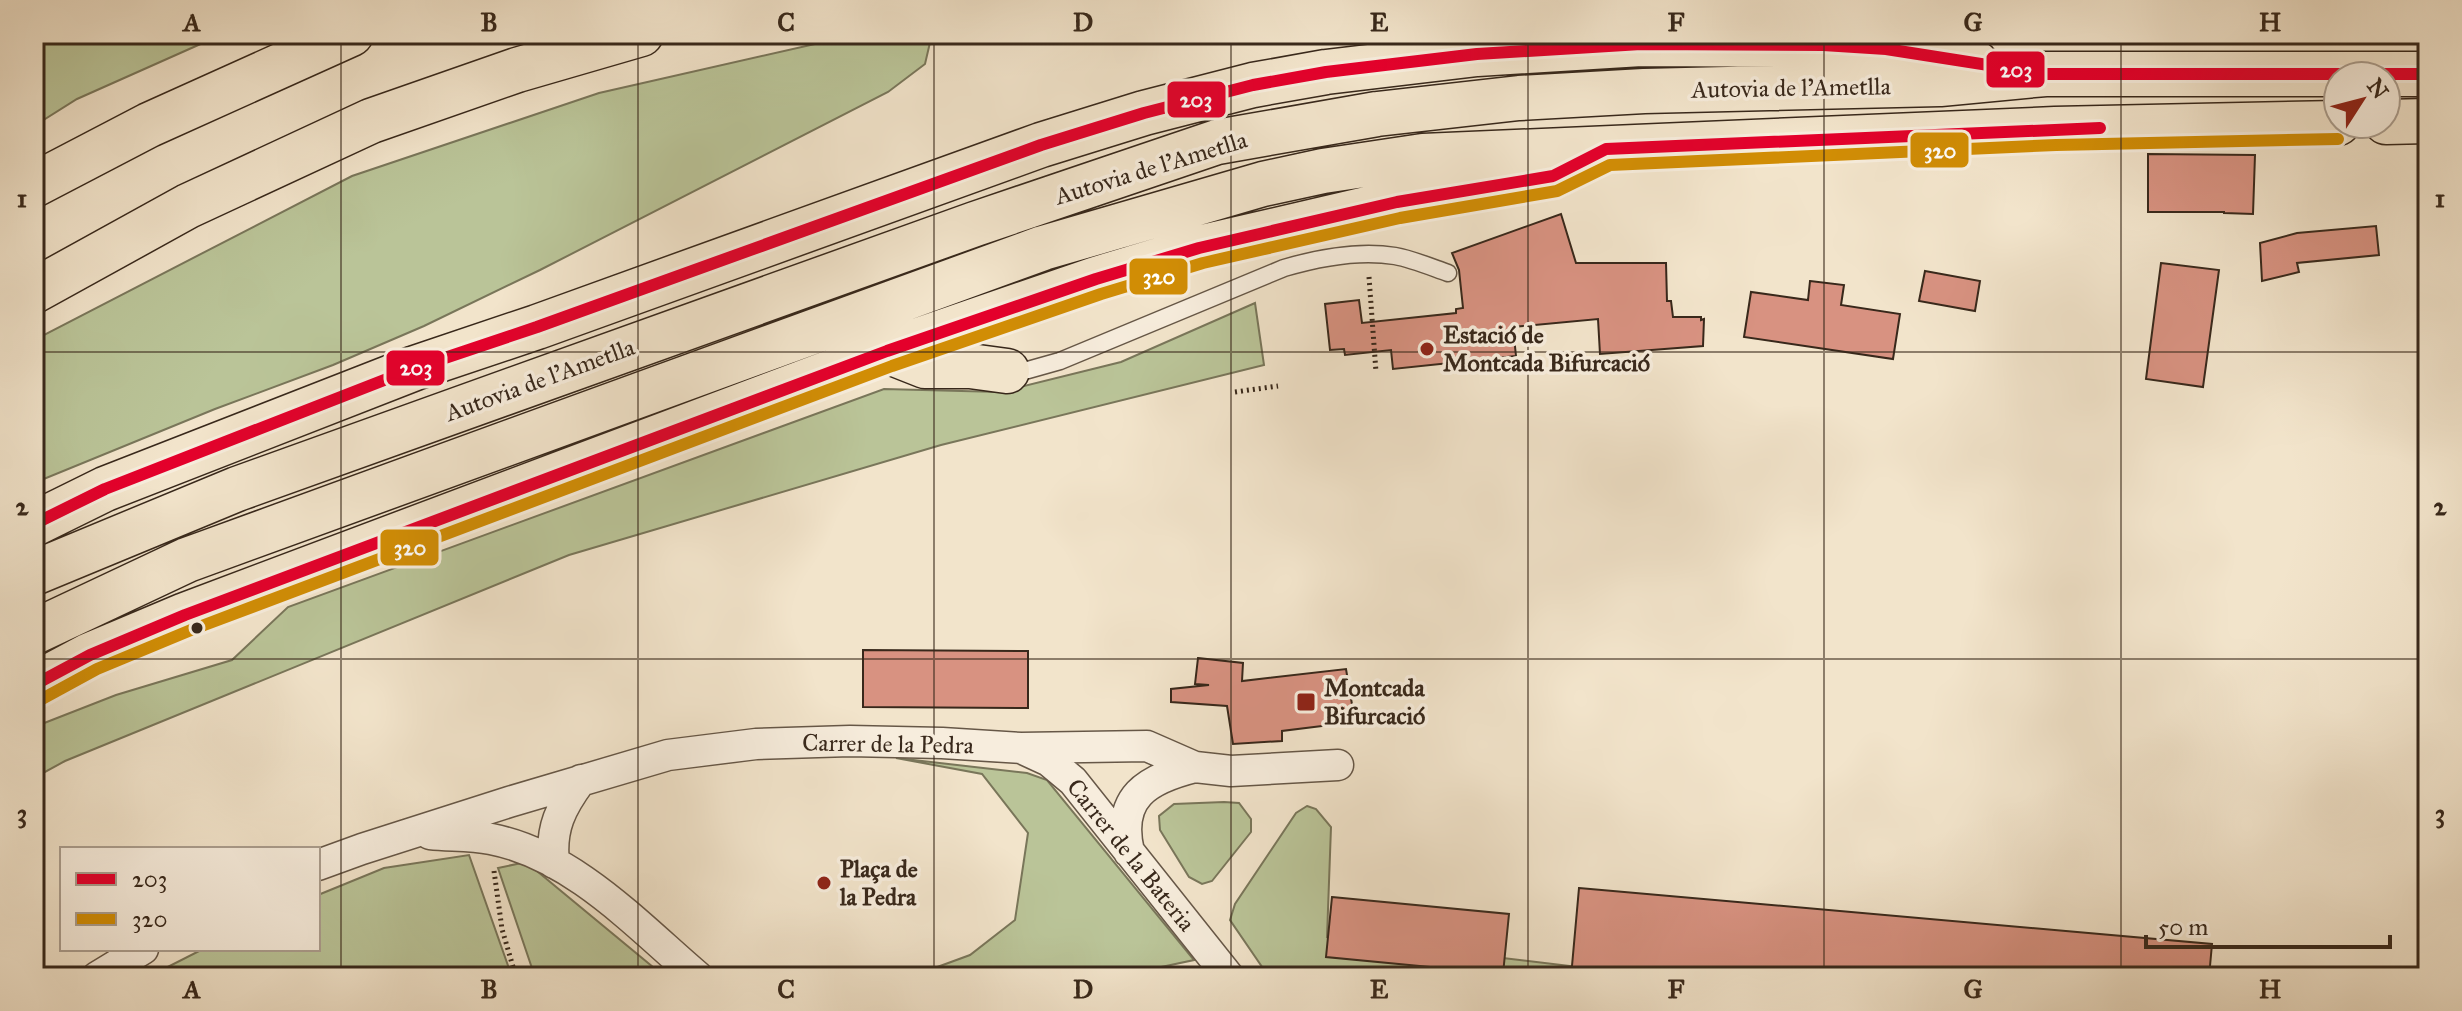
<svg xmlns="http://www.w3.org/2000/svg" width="2462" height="1011" font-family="'IM FELL Great Primer',serif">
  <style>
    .green { fill: #bac498; stroke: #79765a; stroke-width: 2 }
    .building { fill: #d89281; stroke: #38281b; stroke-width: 2 }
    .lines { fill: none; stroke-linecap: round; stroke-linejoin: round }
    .service-casing { stroke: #665747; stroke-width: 19 }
    .minor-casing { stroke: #665747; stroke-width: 33 }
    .trunk-casing { stroke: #38281b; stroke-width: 47 }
    .motorway-casing { stroke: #38281b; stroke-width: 47 }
    .path { stroke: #38281b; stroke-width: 5; stroke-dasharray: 2 4; stroke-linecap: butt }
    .service { stroke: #f7eddd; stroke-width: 16 }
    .minor { stroke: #f7eddd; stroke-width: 30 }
    .trunk { stroke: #f2e4cb; stroke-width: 44 }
    .motorway { stroke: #f2e4cb; stroke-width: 44 }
    .bus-1-casing { stroke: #f7eddd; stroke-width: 18 }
    .bus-2-casing { stroke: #f7eddd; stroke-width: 18 }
    .bus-1 { stroke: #e4002b; stroke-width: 12 }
    .bus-2 { stroke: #d18d05; stroke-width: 12 }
    .grid { fill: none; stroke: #38281b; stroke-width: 2; stroke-opacity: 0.55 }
    .poi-dot { fill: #8f2418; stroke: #f7eddd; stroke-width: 3 }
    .bus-dot { fill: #38281b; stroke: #f7eddd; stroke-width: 3 }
    .labels { text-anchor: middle; stroke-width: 7; stroke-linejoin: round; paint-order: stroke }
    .street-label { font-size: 24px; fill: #38281b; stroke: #f7eddd }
    .poi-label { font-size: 24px; font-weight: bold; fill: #38281b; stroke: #f7eddd; text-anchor: start }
    .line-badge { stroke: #f7eddd; stroke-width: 3 }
    .badge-label { font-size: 22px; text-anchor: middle; font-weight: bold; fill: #fff }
    .neatline { fill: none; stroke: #38281b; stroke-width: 3 }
    .grid-label { font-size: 26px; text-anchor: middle; font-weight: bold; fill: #38281b }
  </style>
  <rect width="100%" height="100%" fill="#f2e4cb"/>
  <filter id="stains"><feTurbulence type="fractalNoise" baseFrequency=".0025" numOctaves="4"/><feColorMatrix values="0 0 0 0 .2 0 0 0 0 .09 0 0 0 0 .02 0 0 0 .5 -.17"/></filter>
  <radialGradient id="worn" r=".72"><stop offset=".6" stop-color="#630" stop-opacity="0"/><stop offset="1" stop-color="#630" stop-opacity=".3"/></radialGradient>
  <path class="green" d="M34 34H223L77 99 34 126Z
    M859 34H932L925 64 888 92 540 270 424 326 333 365 215 409 34 483V341L38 338 352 176 599 93Z
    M1255 303 1264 365 941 445 569 555 65 761 34 778V727L116 695 232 660 288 607 884 389 1000 392 1121 362Z
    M896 758 1027 773 1047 780 1194 960 1128 974V977H910L970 955 1015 920 1028 833 982 774Z
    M1224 802 1239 803 1251 819V832L1212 881 1202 884 1189 877 1160 830 1159 816 1174 804Z
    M1307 806 1316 809 1331 827 1327 937 1661 977H1269L1230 920 1235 904 1296 813Z
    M469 855 512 977H148L203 949H318V895L384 868Z
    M526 862 665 977H535L498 868Z"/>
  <path class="building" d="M2148 154 2255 155 2253 214 2224 213V212H2148Z
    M1561 214 1576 263H1666L1667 301H1671L1673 317H1701V320L1704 319 1703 346 1600 354 1598 319 1513 327 1516 356 1393 369 1391 350 1345 355 1344 349 1330 350 1325 304 1359 300 1362 323 1456 313V309L1463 308 1459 270 1452 253Z
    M2376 226 2379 255 2297 263 2299 272 2262 281 2260 243 2297 233Z
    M2161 263 2219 270 2203 387 2146 379Z
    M1925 271 1980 281 1975 311 1919 301Z
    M1810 281 1844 285 1841 305 1900 314 1893 359 1744 337 1751 292 1808 300Z
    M863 650 1028 651V708L863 707Z
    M1198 658 1243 663 1242 681 1346 669 1355 722 1282 731V741L1233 744 1227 706 1171 702V689L1209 685 1195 684Z
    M1579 888 2212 944 2209 977H1571Z
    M1332 897 1509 914 1503 974 1326 957Z"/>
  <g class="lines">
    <defs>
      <path id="service" d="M1009 371 1028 370 1060 361 1284 268C1318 258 1359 250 1395 256 1412 259 1431 267 1448 273"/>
      <path id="minor" d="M1023 749 1049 761 1073 781 1229 977
        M430 834C450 836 471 835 491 839 573 855 637 925 698 977
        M1129 852C1116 797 1147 779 1195 767
        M554 863C550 828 561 807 581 780
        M318 865 362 849 509 802 668 755 756 744 850 741 942 743 1021 748 1147 746 1195 767 1231 771 1338 765
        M97 977 143 949"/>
      <path id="trunk" d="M2386 122 2428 121
        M887 351 925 366H970L1007 371
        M34 524 105 489 415 368 537 327 1041 145 1144 113 1253 85 1326 72 1477 54 1641 44 1823 45 1886 49 1976 63
        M34 573 237 489 975 224 1217 142 1377 114 1519 98 1644 91 1940 84 2045 74H2428
        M34 632 187 560 1043 248 1263 184 1323 171 1423 156 2055 129 2338 123
        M34 685 90 655 185 615 887 351 1096 279 1199 248 1397 202 1553 176 1565 170"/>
      <path id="motorway" d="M34 185 149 125 351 34
        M34 291 188 206 371 121 517 70 641 34"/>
    </defs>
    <use href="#service" class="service-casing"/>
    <use href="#minor" class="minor-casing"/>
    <use href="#trunk" class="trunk-casing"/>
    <use href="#motorway" class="motorway-casing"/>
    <path class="path" d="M1369 277 1376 372
      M1235 392 1278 386
      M494 871 502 929 516 977"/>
    <use href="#service" class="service"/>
    <use href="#minor" class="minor"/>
    <use href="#trunk" class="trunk"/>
    <use href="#motorway" class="motorway"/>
    <defs>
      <path id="bus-1" d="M34 524 105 489 415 368 537 327 1041 145 1144 113 1253 85 1326 72 1477 54 1641 44 1823 45 1886 49 2045 74H2428
        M34 685 90 655 185 615 887 351 1096 279 1199 248 1397 202 1553 176 1606 149 2100 128"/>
      <path id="bus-2" d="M42 699 97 669 191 630 892 366 1101 294 1203 263 1400 218 1557 191 1610 165 2056 145 2338 139"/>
    </defs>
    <use href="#bus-1" class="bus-1-casing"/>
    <use href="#bus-2" class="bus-2-casing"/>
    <use href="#bus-1" class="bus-1"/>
    <use href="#bus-2" class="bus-2"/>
  </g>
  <path class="grid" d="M341 34V977M638 34V977M934 34V977M1231 34V977M1528 34V977M1824 34V977M2121 34V977M34 352H2428M34 659H2428"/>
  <g class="poi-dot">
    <circle cx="1427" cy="349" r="8"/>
    <rect x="1296" y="692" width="20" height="20" rx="4"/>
    <circle cx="824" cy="883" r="8"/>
  </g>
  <circle class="bus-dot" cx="197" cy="628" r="7"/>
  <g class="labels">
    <g class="street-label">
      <text transform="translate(1791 88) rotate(-1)" y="8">Autovia de l'Ametlla</text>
      <text transform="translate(1151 168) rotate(-17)" y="8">Autovia de l'Ametlla</text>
      <text transform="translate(540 380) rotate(-20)" y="8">Autovia de l'Ametlla</text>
      <text transform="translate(888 744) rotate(1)" y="8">Carrer de la Pedra</text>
      <text transform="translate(1131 855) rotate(51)" y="8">Carrer de la Bateria</text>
    </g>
    <g class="poi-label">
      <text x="1443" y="343">Estació de<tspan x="1443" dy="28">Montcada Bifurcació</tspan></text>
      <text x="1324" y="696">Montcada<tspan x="1324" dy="28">Bifurcació</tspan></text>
      <text x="840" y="877">Plaça de<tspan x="840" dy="28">la Pedra</tspan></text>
    </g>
  </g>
  <g class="line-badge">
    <rect x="1985" y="50" width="61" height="39" rx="8" fill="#e4002b"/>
    <rect x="1166" y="80" width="61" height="39" rx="8" fill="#e4002b"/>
    <rect x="1909" y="131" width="61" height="38" rx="8" fill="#d18d05"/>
    <rect x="1128" y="257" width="61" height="39" rx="8" fill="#d18d05"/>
    <rect x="385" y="349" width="61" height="38" rx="8" fill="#e4002b"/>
    <rect x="379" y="528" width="61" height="39" rx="8" fill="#d18d05"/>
  </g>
  <g class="badge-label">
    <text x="2016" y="77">203</text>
    <text x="1196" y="107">203</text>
    <text x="1940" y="158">320</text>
    <text x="1159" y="284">320</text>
    <text x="416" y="375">203</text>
    <text x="410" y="555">320</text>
  </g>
  <rect width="2462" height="1011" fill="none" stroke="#f2e4cb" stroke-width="88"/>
  <rect x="60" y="847" width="260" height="104" fill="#f7eddd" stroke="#ab9e8f" stroke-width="2"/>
  <rect x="76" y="873" width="40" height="12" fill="#e4002b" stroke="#ab9e8f" stroke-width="2"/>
  <text x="132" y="887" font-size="24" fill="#38281b">203</text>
  <rect x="76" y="913" width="40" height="12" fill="#d18d05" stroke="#ab9e8f" stroke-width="2"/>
  <text x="132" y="927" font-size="24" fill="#38281b">320</text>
  <g transform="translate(2362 100) rotate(54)"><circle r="38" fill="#f7eddd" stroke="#ab9e8f" stroke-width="2"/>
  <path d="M0-6L14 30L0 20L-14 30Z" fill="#8f2418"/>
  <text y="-12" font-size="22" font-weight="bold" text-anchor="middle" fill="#38281b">N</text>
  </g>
  <path d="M2146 935v12h244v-12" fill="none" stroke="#38281b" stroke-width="4"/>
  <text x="2158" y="935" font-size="24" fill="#38281b" stroke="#f7eddd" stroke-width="6" paint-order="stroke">50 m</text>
  <rect x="44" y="44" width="2374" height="923" class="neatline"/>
  <g class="grid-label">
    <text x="192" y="31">A</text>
    <text x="489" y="31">B</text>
    <text x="786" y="31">C</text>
    <text x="1083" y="31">D</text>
    <text x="1379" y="31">E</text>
    <text x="1676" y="31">F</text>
    <text x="1973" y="31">G</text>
    <text x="2270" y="31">H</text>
    <text x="22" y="207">1</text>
    <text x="2440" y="207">1</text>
    <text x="22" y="515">2</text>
    <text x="2440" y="515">2</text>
    <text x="22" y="822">3</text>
    <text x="2440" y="822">3</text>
    <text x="192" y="998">A</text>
    <text x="489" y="998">B</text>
    <text x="786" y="998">C</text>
    <text x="1083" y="998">D</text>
    <text x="1379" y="998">E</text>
    <text x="1676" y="998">F</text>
    <text x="1973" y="998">G</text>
    <text x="2270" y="998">H</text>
  </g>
  <rect width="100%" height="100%" filter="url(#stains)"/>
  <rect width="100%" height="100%" fill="url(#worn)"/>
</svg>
